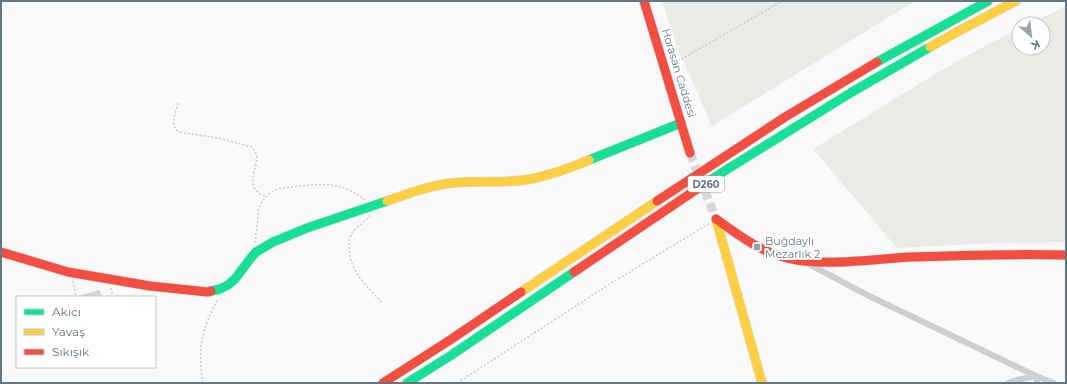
<svg xmlns="http://www.w3.org/2000/svg" width="1067" height="384" font-family="Montserrat,sans-serif">
  <style>
    .green { fill: #e8ebe6 }
    .building { fill: #d0d2d3; stroke: #e8e8e8 }
    .lines { fill: none; stroke-linecap: round; stroke-linejoin: round }
    .secondary-tunnel { stroke: #d4d8dc; stroke-width: 9; stroke-dasharray: 9 4.5; stroke-linecap: butt }
    .fast-casing { stroke: #d5d6d7; stroke-width: 10 }
    .slow-casing { stroke: #d5d6d7; stroke-width: 10 }
    .jam-casing { stroke: #d5d6d7; stroke-width: 10 }
    .path { stroke: #cbcccd; stroke-width: 1.5; stroke-dasharray: 2 2; stroke-linecap: butt }
    .street { stroke: #cecfd0; stroke-width: 6 }
    .fast { stroke: #16e098; stroke-width: 9 }
    .slow { stroke: #ffcf43; stroke-width: 9 }
    .jam { stroke: #f24e42; stroke-width: 9 }
    .poi-dot { fill: #99a4ac; stroke: #fff; stroke-width: 1.5 }
    .labels { text-anchor: middle; stroke-width: 4; stroke-linejoin: round; paint-order: stroke }
    .shield { fill: #fff; stroke: #939fa8; stroke-width: 1 }
    .shield-label { font-size: 10px; font-weight: bold; fill: #657683 }
    .street-label { font-size: 11px; fill: #657683; stroke: #fff }
    .poi-label { font-size: 11px; fill: #657683; stroke: #fff; text-anchor: start }
  </style>
  <rect width="100%" height="100%" fill="#f9f9f9"/>
  <path class="green" d="M662 1H915L712 126 677 47Z
    M1066 6V242L997 243 897 248 813 149 942 70 979 49 1019 29V48H1043V24H1030Z"/>
  <path class="building" d="M100 290 102 297H82L81 295Z"/>
  <g class="lines">
    <path class="secondary-tunnel" d="M690 153 716 219"/>
    <defs>
      <path id="fast" d="M877 62 988 1
        M589 160 681 123
        M706 183 726 170 852 92 930 47
        M211 291 220 289 228 285 235 279 250 259 256 252 273 242 307 228 387 201
        M407 383 450 356 574 272"/>
      <path id="slow" d="M930 47 955 33 1016 1
        M387 201C408 194 430 185 452 183 478 180 505 184 531 179 551 175 570 168 589 160
        M716 219 762 383
        M521 292 657 201"/>
      <path id="jam" d="M644 1 690 153
        M657 201 785 117 877 62
        M716 219C738 235 761 252 787 258 825 267 872 259 911 257 963 255 1014 254 1066 255
        M1 252 68 272 150 286 208 292 211 291
        M574 272 706 183
        M383 383 450 340 521 292"/>
    </defs>
    <use href="#fast" class="fast-casing"/>
    <use href="#slow" class="slow-casing"/>
    <use href="#jam" class="jam-casing"/>
    <path class="path" d="M671 65 782 1
      M178 103C176 113 169 125 179 132L218 138 252 147C255 151 257 154 257 159 254 175 246 190 266 196
      M370 215C366 223 355 226 351 235 349 239 349 243 349 247 349 271 368 287 383 304
      M255 243 259 208C268 188 281 188 300 186 325 183 344 183 365 200
      M73 281 76 297
      M111 288 113 297
      M203 383C197 350 202 328 218 299
      M457 383 613 282 710 223"/>
    <path class="street" d="M805 262 867 295 1036 376 1054 383
      M1008 383 1017 380 1036 376 1037 383"/>
    <use href="#fast" class="fast"/>
    <use href="#slow" class="slow"/>
    <use href="#jam" class="jam"/>
  </g>
  <rect class="poi-dot" x="753" y="243" width="8" height="8" rx="2"/>
  <g class="labels">
    <rect class="shield" x="688" y="176" width="36" height="16" rx="3"/>
    <g class="shield-label">
      <text x="706" y="188">D260</text>
    </g>
    <g class="street-label">
      <text transform="translate(679 73) rotate(73)" y="4">Horasan Caddesi</text>
    </g>
    <g class="poi-label">
      <text x="765" y="245">Buğdaylı<tspan x="765" dy="13">Mezarlık 2</tspan></text>
    </g>
  </g>
  <rect width="1067" height="384" fill="none" stroke="#657683" stroke-width="4"/>
  <rect x="16" y="296" width="140" height="72" fill="#ffffff" stroke="#c1c8cd"/>
  <rect x="24" y="309" width="20" height="6" fill="#16e098" stroke="#c1c8cd"/>
  <text x="52" y="316" font-size="12" fill="#657683">Akıcı</text>
  <rect x="24" y="329" width="20" height="6" fill="#ffcf43" stroke="#c1c8cd"/>
  <text x="52" y="336" font-size="12" fill="#657683">Yavaş</text>
  <rect x="24" y="349" width="20" height="6" fill="#f24e42" stroke="#c1c8cd"/>
  <text x="52" y="356" font-size="12" fill="#657683">Sıkışık</text>
  <g transform="translate(1031 36) rotate(152)"><circle r="19" fill="#ffffff" stroke="#c1c8cd"/>
  <path d="M0-3L7 15L0 10L-7 15Z" fill="#99a4ac"/>
  <text y="-6" font-size="11" font-weight="bold" text-anchor="middle" fill="#657683">K</text>
  </g>
</svg>
